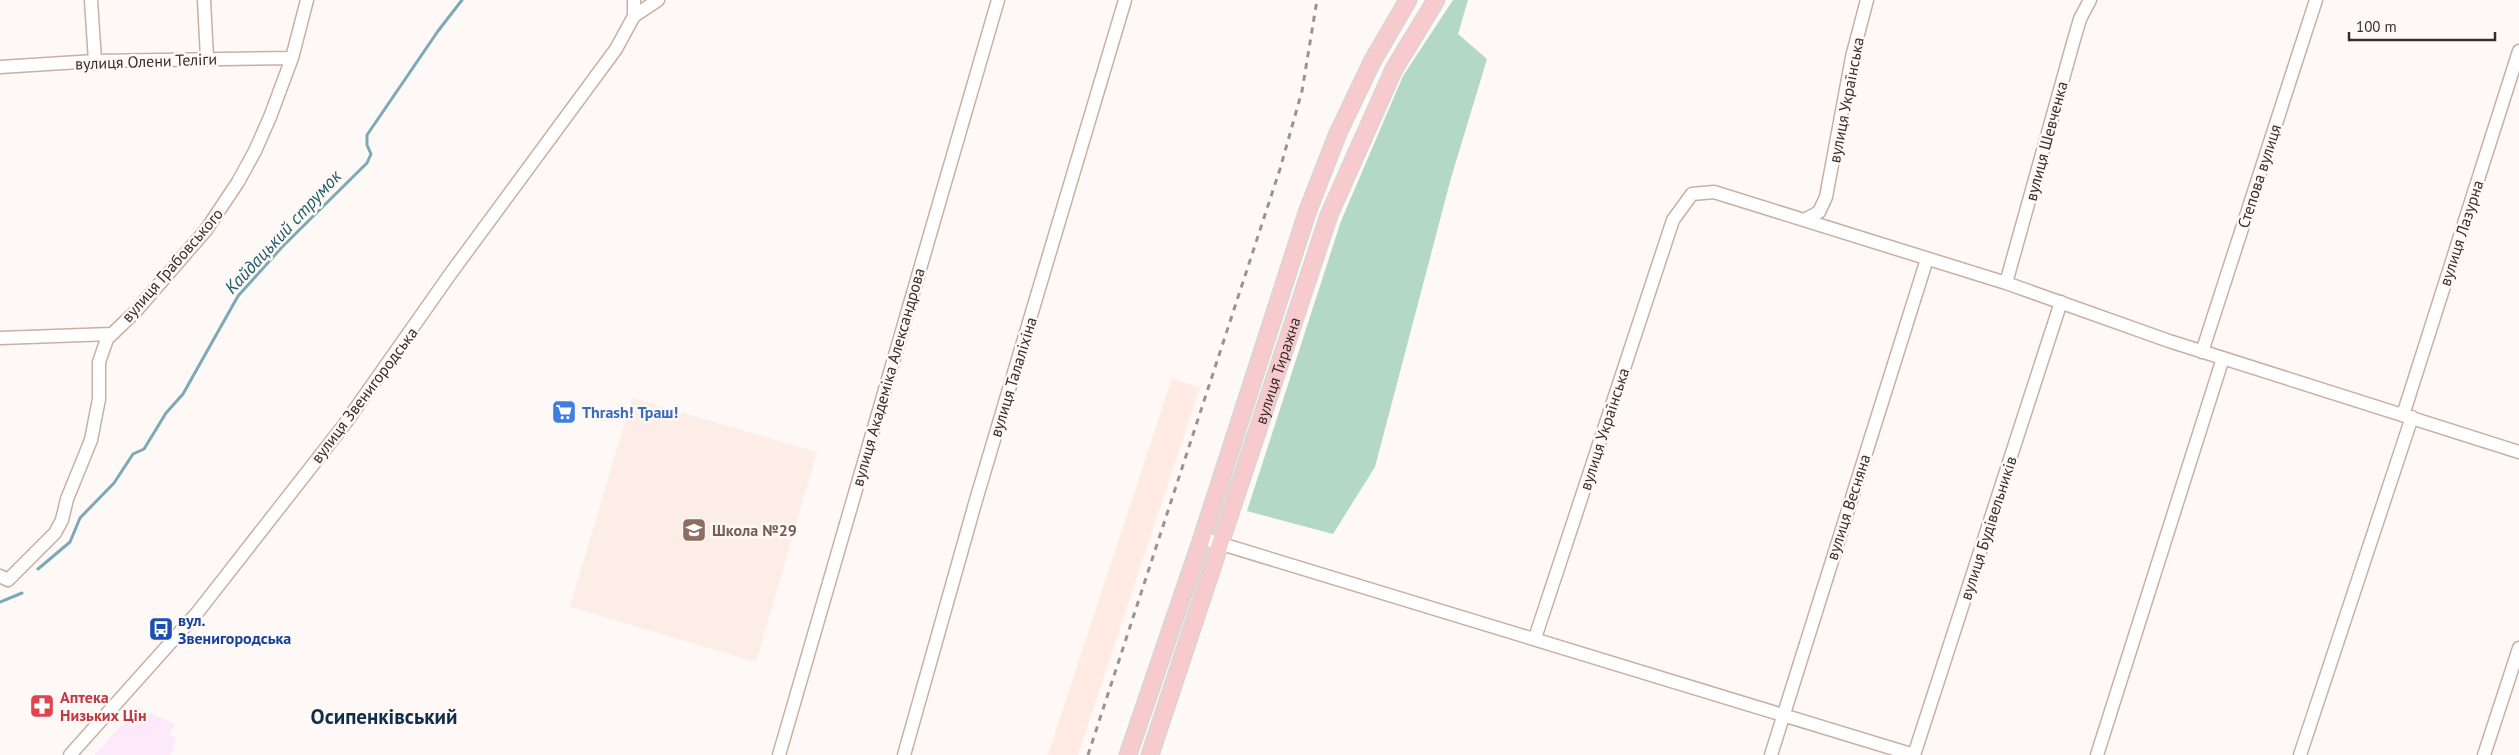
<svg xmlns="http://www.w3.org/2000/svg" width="2519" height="755" font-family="'PT Sans',sans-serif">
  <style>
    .commercial { fill: #fce9fa }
    .industrial { fill: #ffebe4 }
    .built { fill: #fcede7 }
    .green { fill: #b3d9c5 }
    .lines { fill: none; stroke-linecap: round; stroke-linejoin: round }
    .stream { stroke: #7baab5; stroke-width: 3 }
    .minor-casing { stroke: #caafa3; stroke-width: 15 }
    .major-casing { stroke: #d7d5d4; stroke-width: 19 }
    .minor { stroke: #fff; stroke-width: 12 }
    .major { stroke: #f7cbce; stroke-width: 16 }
    .rail { stroke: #9c9390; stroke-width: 3; stroke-dasharray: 6 6; stroke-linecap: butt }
    .labels { text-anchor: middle; stroke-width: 5; stroke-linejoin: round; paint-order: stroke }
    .street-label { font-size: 16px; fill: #382d29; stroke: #fef8f6 }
    .shop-label { font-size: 16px; font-weight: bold; fill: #366cbe; stroke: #fef8f6; text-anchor: start }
    .education-label { font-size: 16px; font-weight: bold; fill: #785e54; stroke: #fef8f6; text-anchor: start }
    .transit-label { font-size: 16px; font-weight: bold; fill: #164399; stroke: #fef8f6; text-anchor: start }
    .health-label { font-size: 16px; font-weight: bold; fill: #be3a42; stroke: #fef8f6; text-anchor: start }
    .water-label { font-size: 18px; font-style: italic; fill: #1a5b68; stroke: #fef8f6 }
    .district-label { font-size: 21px; font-weight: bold; fill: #0f2f48; stroke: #fef8f6 }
  </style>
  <rect width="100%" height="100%" fill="#fef8f6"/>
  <path class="commercial" d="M137 707 175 724 169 735 176 737 171 755H95Z"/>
  <path class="industrial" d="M1172 378 1200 388 1078 755H1048Z"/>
  <path class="built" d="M632 398 817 452 756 662 570 607Z"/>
  <path class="green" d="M1453 0H1468L1458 34 1487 59 1451 178 1375 467 1333 534 1247 511 1341 221 1403 76Z"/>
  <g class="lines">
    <path class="stream" d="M38 569 70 542 80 518 114 483 133 454 144 449 166 413 183 394 238 296 282 247 367 163 371 154 367 145V135L438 31 462 0
      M0 602 22 593"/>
    <defs>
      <path id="minor" d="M91 0 95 61
        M204 0 207 58
        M634 16V0
        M0 67 95 61 292 58
        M1804 220 1819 212 1826 197 1852 57 1867 0
        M2006 283 2073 43 2080 19 2090 0
        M0 338 111 334
        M2202 352 2316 0
        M2403 415 2519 51
        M1202 538 1914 755
        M0 576 8 580 55 533 62 520 67 499 91 440 99 399V362L107 339 135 312 206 230 238 182 255 151 270 117 292 58 307 0
        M1535 638 1673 220 1692 194 1714 192 2006 283 2169 341 2519 452
        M70 755 197 613 344 425 451 273 616 49 634 16 658 0
        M779 755 998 0
        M904 755 976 500 1125 0
        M1771 755 1927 259
        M1914 755 2061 302
        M2097 755 2223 358
        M2300 755 2412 417
        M2484 755 2519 648"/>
      <g id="major">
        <path d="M1128 755 1202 538 1308 210 1338 133 1373 60 1408 0"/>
        <path id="s1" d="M1150 755 1329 215 1394 69 1436 0"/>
      </g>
    </defs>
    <use href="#minor" class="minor-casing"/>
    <use href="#major" class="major-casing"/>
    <use href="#minor" class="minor"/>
    <use href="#major" class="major"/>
    <path class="rail" d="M1088 755 1280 169 1302 91 1317 0"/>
  </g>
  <defs>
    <symbol id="supermarket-square" viewBox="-11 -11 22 22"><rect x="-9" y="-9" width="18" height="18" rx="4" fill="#3f7fe0" stroke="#fef8f6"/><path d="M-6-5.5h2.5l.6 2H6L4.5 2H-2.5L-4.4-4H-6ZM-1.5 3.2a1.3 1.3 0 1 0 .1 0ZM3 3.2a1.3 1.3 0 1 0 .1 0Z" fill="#fff"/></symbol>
    <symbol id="school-square" viewBox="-11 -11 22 22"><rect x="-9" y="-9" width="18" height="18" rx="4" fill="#8d6e63" stroke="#fef8f6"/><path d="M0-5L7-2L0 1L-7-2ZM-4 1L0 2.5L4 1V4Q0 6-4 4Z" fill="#fff"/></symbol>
    <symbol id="bus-square" viewBox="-11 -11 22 22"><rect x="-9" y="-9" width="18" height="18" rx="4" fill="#1a4fb4" stroke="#fef8f6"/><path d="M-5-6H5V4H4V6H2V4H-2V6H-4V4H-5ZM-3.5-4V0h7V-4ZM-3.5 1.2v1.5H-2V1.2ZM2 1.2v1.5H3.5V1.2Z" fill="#fff"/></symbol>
    <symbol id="pharmacy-square" viewBox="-11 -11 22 22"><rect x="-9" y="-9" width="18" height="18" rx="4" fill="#e0444e" stroke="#fef8f6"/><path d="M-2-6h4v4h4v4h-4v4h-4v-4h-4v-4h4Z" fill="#fff"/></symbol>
  </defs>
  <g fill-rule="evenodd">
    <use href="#supermarket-square" x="550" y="398" width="28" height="28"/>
    <use href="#school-square" x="680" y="516" width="28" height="28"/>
    <use href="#bus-square" x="147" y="615" width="28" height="28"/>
    <use href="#pharmacy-square" x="28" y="692" width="28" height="28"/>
  </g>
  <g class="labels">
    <g class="street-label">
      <text transform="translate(146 61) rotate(-2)" y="6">вулиця Олени Теліги</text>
      <text transform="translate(1846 100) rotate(-79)" y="6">вулиця Українська</text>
      <text transform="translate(2046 141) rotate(-75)" y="6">вулиця Шевченка</text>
      <text transform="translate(2259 176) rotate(-72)" y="6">Степова вулиця</text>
      <text transform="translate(2461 233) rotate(-72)" y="6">вулиця Лазурна</text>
      <text transform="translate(172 265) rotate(-49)" y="6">вулиця Грабовського</text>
      <text dy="6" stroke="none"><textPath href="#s1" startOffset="405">вулиця Тиражна</textPath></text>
      <text transform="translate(888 377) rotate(-74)" y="6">вулиця Академіка Александрова</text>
      <text transform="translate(1013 377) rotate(-73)" y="6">вулиця Талаліхіна</text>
      <text transform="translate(364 395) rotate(-53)" y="6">вулиця Звенигородська</text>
      <text transform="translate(1604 429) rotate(-72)" y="6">вулиця Українська</text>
      <text transform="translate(1848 507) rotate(-72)" y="6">вулиця Весняна</text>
      <text transform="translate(1988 528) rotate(-72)" y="6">вулиця Будівельників</text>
    </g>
    <g class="shop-label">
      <text x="582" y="418">Thrash! Траш!</text>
    </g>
    <g class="education-label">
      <text x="712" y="536">Школа №29</text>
    </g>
    <g class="transit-label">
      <text x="178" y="626">вул.<tspan x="178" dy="18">Звенигородська</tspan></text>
    </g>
    <g class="health-label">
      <text x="60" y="703">Аптека<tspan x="60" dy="18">Низьких Цін</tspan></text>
    </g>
    <g class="water-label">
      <text transform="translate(283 232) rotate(-47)" y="6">Кайдацький струмок</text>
    </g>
    <g class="district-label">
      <text x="384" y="724">Осипенківський</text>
    </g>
  </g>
  <path d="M2349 32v8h146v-8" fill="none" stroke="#382d29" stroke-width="2.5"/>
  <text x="2356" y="32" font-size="15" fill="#382d29" stroke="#fef8f6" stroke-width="4" paint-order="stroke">100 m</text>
</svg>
